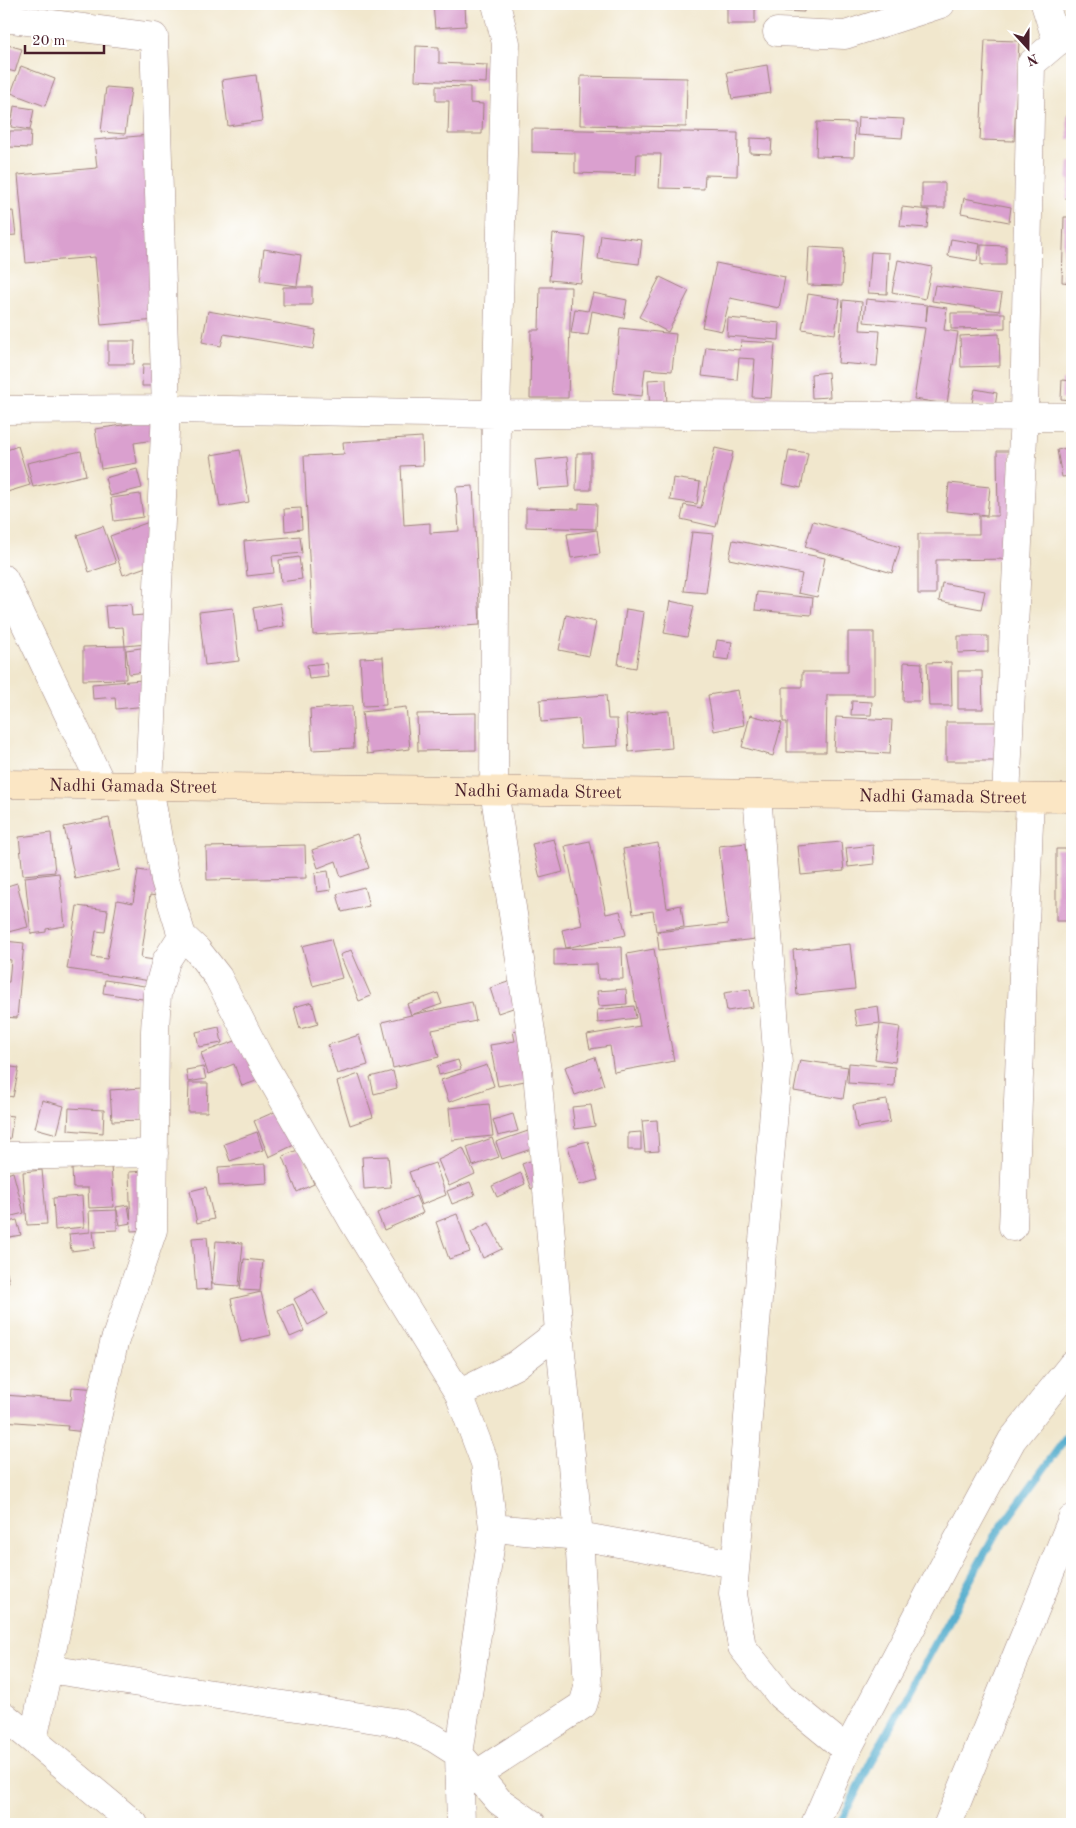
<svg xmlns="http://www.w3.org/2000/svg" width="1076" height="1828" font-family="'Old Standard TT',serif">
  <style>
    .lines { fill: none; stroke-linecap: round; stroke-linejoin: round }
    .stream { stroke: #4ca9ca; stroke-width: 8 }
    .building { fill: #daa0cf }
    .street-casing { stroke: #9e837c; stroke-width: 29 }
    .secondary-casing { stroke: #9e837c; stroke-width: 29 }
    .street { stroke: #fff; stroke-width: 28 }
    .secondary { stroke: #fbe6c4; stroke-width: 28 }
    .labels { text-anchor: middle; stroke-width: 5; stroke-linejoin: round; paint-order: stroke }
    .street-label { font-size: 18px; fill: #4a1f2b; stroke: #fff }
  </style>
  <rect width="100%" height="100%" fill="#fff"/>
  <filter id="ink" filterUnits="userSpaceOnUse"><feTurbulence type="fractalNoise" baseFrequency=".02" numOctaves="2"/><feDisplacementMap in="SourceGraphic" scale="10" xChannelSelector="R" yChannelSelector="G"/><feConvolveMatrix kernelMatrix="1 2 1 2 8 2 1 2 1" color-interpolation-filters="sRGB"/></filter>
  <filter id="wash" filterUnits="userSpaceOnUse"><feTurbulence type="fractalNoise" baseFrequency=".0096" numOctaves="4" result="noise"/><feDisplacementMap in="SourceGraphic" scale="20" xChannelSelector="R" yChannelSelector="G"/><feGaussianBlur stdDeviation="1.12" result="paint"/><feColorMatrix in="noise" values="0 0 0 0 0 0 0 0 0 0 0 0 0 0 0 0 0 1.4 0 .05"/><feComposite in="paint" operator="in"/></filter>
  <g filter="url(#wash)">
    <rect width="100%" height="100%" fill="#f1e7cd"/>
    <g class="lines">
      <path class="stream" d="M840 1824 871 1762 993 1538 1072 1430"/>
    </g>
    <g id="blocks">
      <path class="building" d="M161 4H183V5L162 9Z
        M433 4H465L466 26 435 28Z
        M727 4H755V24H727Z
        M782 4H804V12L781 11Z
        M985 40 1019 41 1014 141 980 140Z
        M4 44 22 49 15 72 4 69Z
        M416 46 439 47V63L487 65 486 83 415 80Z
        M767 65 771 93 732 99 727 72Z
        M21 66 55 79 45 106 11 93Z
        M256 75 262 121 228 126 222 80Z
        M581 76 687 78 686 127 580 125Z
        M436 86 470 87V103L483 104 482 134H448L449 101H436Z
        M106 87 131 89 125 134 101 132Z
        M14 106 34 109 30 130 11 127Z
        M1067 115H1072V139H1068Z
        M858 117 904 119 902 138 857 135Z
        M817 122 855 123 854 157 816 156Z
        M532 129 738 133 737 176 705 175 704 189 659 188 661 154H637L636 175 575 173V153L532 152Z
        M10 131H31L30 148 9 147Z
        M150 135 167 319 101 325 95 257 26 263 18 175 97 168 94 140Z
        M750 138 772 139 771 154 750 153Z
        M1069 162H1072V181L1067 180Z
        M1069 181 1072 182V200L1066 199Z
        M922 183H945V208H922Z
        M964 198 1011 207 1009 222 961 213Z
        M902 207 929 210 927 228 900 226Z
        M13 211 16 235 4 236V212Z
        M1064 217H1072V283L1062 282Z
        M553 234 585 237 581 283 549 280Z
        M601 235 642 240 639 264 598 259Z
        M951 239 980 244 977 261 948 256Z
        M981 245 1006 246V265H981Z
        M809 247 844 249 842 286 807 285Z
        M264 249 301 255 297 286 260 281Z
        M871 252 889 253 887 294 868 293Z
        M898 260 932 267 925 299 892 292Z
        M716 263 785 277 779 308 730 298 722 331 702 327Z
        M660 277 689 291 668 332 639 317Z
        M935 285 1002 294 999 311 932 301Z
        M283 287H312V305H283Z
        M540 287H571L568 398H530L531 330H539Z
        M593 293 627 300 624 318 592 311 588 335 571 333 575 309 588 311Z
        M808 294 840 299 835 334 802 329Z
        M866 299 927 305 926 321 928 305 947 308 944 330 958 332 947 404 914 399 925 328 864 322Z
        M843 300 862 302 860 330 880 331 877 366 838 363Z
        M208 311 316 330 313 349 224 334 221 346 202 342Z
        M951 313H1005V328L951 329Z
        M728 318 780 323 779 340 727 336Z
        M620 328 676 334 672 371 645 369 642 396 613 393Z
        M999 334 1000 366 961 367 960 336Z
        M108 341H135L134 364H108Z
        M741 341 775 343 771 398 752 397 755 359 739 358 737 380 702 376 706 347 740 350Z
        M143 364H158V386H142Z
        M828 372 830 397 812 398 811 374Z
        M666 379 667 408 650 409 648 380Z
        M1062 380 1072 381V400L1061 399Z
        M975 389 997 393 995 407 972 403Z
        M157 420 160 439 134 443 137 463 101 469 95 429Z
        M422 437 423 465 401 466 404 525 430 523V533L459 531 456 487 473 486 480 625 313 635 304 456 344 454 343 442Z
        M18 446 30 485 4 493V451Z
        M1072 447V476L1062 477 1057 450Z
        M715 448 733 452 716 527 681 519 684 505 701 508Z
        M240 450 249 502 220 507 211 455Z
        M789 450 808 453 801 488 783 484Z
        M81 451 86 475 33 487 27 463Z
        M997 451H1011L1012 559 936 560V594H918V534H979V516H998Z
        M577 453H591V490H576Z
        M567 457 570 487 538 489 535 460Z
        M137 469 142 488 110 496 105 478Z
        M673 478 700 482 697 504 670 500Z
        M949 483 990 487 987 515 946 511Z
        M140 494 143 517 114 521 111 498Z
        M579 503 597 504 596 529 526 527V508L579 509Z
        M301 508 302 529 285 531 284 509Z
        M813 521 900 547 892 573 805 547Z
        M149 522 163 561 123 575 110 536Z
        M103 526 116 563 89 572 77 535Z
        M597 530 600 554 571 558 567 534Z
        M692 532 714 534 706 593 684 591Z
        M300 536 302 553 272 556 274 573 247 576 244 541Z
        M733 540 825 558 817 597 798 593 802 574 729 559Z
        M299 557 302 579 281 582 279 560Z
        M942 583 985 591 981 609 939 601Z
        M757 592 813 598 811 615 755 610Z
        M670 601 694 606 687 637 664 633Z
        M280 603 284 626 257 631 253 608Z
        M131 604 132 616 155 614 157 643 125 646 123 627 107 628 105 606Z
        M233 608 239 661 205 665 199 612Z
        M626 609 644 612 636 668 618 665Z
        M566 615 596 622 589 656 559 650Z
        M848 632H874V695H827L826 752H787V722H783V687H802V672H848Z
        M958 636H988V652L958 653Z
        M717 640 732 642 729 660 714 658Z
        M125 646 126 679 83 680V647Z
        M156 646 159 670 129 674 126 650Z
        M383 657 386 705 363 706 360 658Z
        M904 662 922 663 921 701H903Z
        M951 662 952 706H929L927 663Z
        M326 663 328 677 309 679 307 665Z
        M958 671H982L983 709H958Z
        M155 679 157 705 116 709 115 697 93 699 92 684Z
        M738 690 744 725 714 731 708 695Z
        M606 695 608 719H617L618 746 581 748 579 719 541 722 540 700Z
        M852 701 872 702 871 715H851Z
        M352 706 354 748 312 750 310 709Z
        M406 707 410 749 367 754 362 712Z
        M669 711 672 748 629 752 626 715Z
        M476 713V750L418 751 417 714Z
        M750 715 782 723 773 756 742 747Z
        M836 717 892 720 890 754 834 751Z
        M946 722H1007L1008 761H946Z
        M109 818 120 870 75 879 64 827Z
        M51 833 55 872 23 875 19 837Z
        M357 834 369 868 341 877 336 861 318 868 312 850Z
        M554 839 563 872 540 878 532 844Z
        M590 841 606 914 620 911 626 935 566 948 562 930 582 925 565 846Z
        M841 842 844 871 801 875 798 846Z
        M658 843 667 908 681 905 684 927 656 931 653 911 633 914 623 849Z
        M746 843 756 939 659 950 657 932 728 924 719 846Z
        M305 845 306 878 207 880 206 847Z
        M873 845 874 864 848 867 846 848Z
        M1056 849H1072V921H1056Z
        M138 870 166 874 162 897 150 895 141 958 161 961 158 982 67 969 77 906 108 910 105 932 96 931 92 957 107 959 117 900 133 903Z
        M328 871 331 890 317 892 315 873Z
        M59 873 65 926 46 929V932L31 934 25 877Z
        M17 883 28 927 4 933V887Z
        M364 887 369 906 342 912 337 894Z
        M331 939 342 978 313 986 302 946Z
        M4 941 24 943 17 1018 4 1017V982H9L11 960 4 959Z
        M850 944 855 989 797 995 793 950Z
        M622 947 623 979H598L597 964 554 965V949Z
        M654 949 674 1061 614 1072 610 1046 590 1049 587 1035 640 1026 627 954Z
        M351 950 371 996 359 1001 340 955Z
        M105 980 151 987 149 1000 103 993Z
        M511 981 519 1006 498 1013 490 988Z
        M626 989 627 1004 599 1006 597 991Z
        M750 989 753 1007 727 1011 724 993Z
        M438 993 442 1004 411 1015 472 1002 476 1021 432 1030 439 1057 393 1068 382 1022 411 1015 407 1004Z
        M312 1002 318 1024 300 1029 294 1007Z
        M634 1006 636 1018 598 1023 597 1010Z
        M878 1006 880 1023 857 1026 854 1010Z
        M880 1024 900 1027 895 1062 875 1059Z
        M219 1027 222 1043 199 1047 196 1032Z
        M532 1027 541 1078 498 1086 490 1045 515 1041 513 1031Z
        M359 1035 368 1065 337 1074 328 1045Z
        M247 1037 262 1079 242 1086 234 1064 208 1074 201 1053Z
        M595 1057 604 1085 575 1095 565 1067Z
        M458 1060 461 1069 439 1075 437 1066Z
        M800 1060 848 1067 843 1099 794 1091Z
        M849 1063 895 1067 894 1086 848 1083Z
        M487 1065 494 1086 449 1102 441 1080Z
        M4 1066 19 1068 13 1097 4 1095Z
        M203 1067 206 1079 188 1082 186 1070Z
        M393 1071 397 1088 374 1094 370 1077Z
        M359 1074 373 1117 350 1125 337 1082Z
        M189 1083H208L207 1112H188Z
        M142 1088 143 1120 112 1121 110 1090Z
        M42 1100 64 1106 57 1134 35 1128Z
        M887 1100 890 1122 857 1128 853 1105Z
        M489 1104 493 1136 452 1140 449 1108Z
        M591 1105 595 1126 575 1129 572 1107Z
        M69 1108 104 1110 103 1133 68 1130Z
        M279 1110 294 1145 269 1157 254 1121Z
        M513 1114 518 1131 498 1136 493 1120Z
        M4 1115 13 1116 10 1139 4 1138Z
        M657 1120 659 1151 645 1152 642 1121Z
        M531 1130 537 1147 502 1159 496 1142Z
        M257 1132 263 1150 230 1161 224 1144Z
        M641 1132V1150H628V1133Z
        M492 1138 499 1157 473 1166 467 1147Z
        M588 1141 598 1180 579 1185 568 1146Z
        M463 1148 475 1174 449 1186 438 1160Z
        M300 1149 314 1184 297 1192 283 1156Z
        M388 1156 391 1187 364 1189 362 1157Z
        M541 1157 549 1183 531 1189 522 1164Z
        M435 1163 446 1195 421 1205 409 1172Z
        M266 1164 267 1183 219 1186 218 1167Z
        M111 1166 114 1207 89 1208 88 1188H73L72 1169Z
        M42 1170 47 1224 27 1225 23 1172Z
        M147 1171 150 1230 131 1231 129 1172Z
        M13 1172 24 1213 4 1218V1175Z
        M521 1173 525 1184 497 1197 492 1186Z
        M470 1182 475 1195 452 1204 447 1191Z
        M206 1187 214 1219 197 1223 190 1191Z
        M82 1196 84 1227 55 1230 53 1198Z
        M416 1196 423 1213 384 1230 377 1213Z
        M128 1205 131 1223 120 1225 116 1207Z
        M117 1210V1230L93 1231 95 1248 71 1251 69 1234 90 1232 89 1211Z
        M457 1214 470 1252 449 1259 436 1222Z
        M17 1220 21 1235 4 1238V1223Z
        M489 1223 502 1249 483 1258 471 1232Z
        M207 1237 212 1289 196 1290 192 1238Z
        M216 1241 243 1243 239 1286 212 1284Z
        M244 1259 263 1261 260 1291 240 1290Z
        M4 1261 9 1282 4 1283Z
        M313 1289 327 1314 308 1325 294 1299Z
        M261 1292 271 1335 241 1342 231 1299Z
        M293 1304 304 1331 290 1337 278 1310Z
        M72 1387 99 1389 95 1433 67 1430 68 1426 4 1421V1395L71 1400Z"/>
    </g>
  </g>
  <g filter="url(#ink)">
    <use href="#blocks" fill-opacity="0" stroke="#9e837c" stroke-width="1"/>
    <g class="lines">
      <defs>
        <path id="street" d="M1045 4 1057 42
          M4 18 154 37 166 409 149 786 165 880 182 936 197 950 218 977 258 1055 354 1223 459 1394 485 1463 493 1528 459 1754 461 1824
          M777 32 845 35 941 4
          M4 410 166 409 496 414 1072 417
          M4 579 102 785
          M757 794 778 1064 733 1594 742 1647 781 1696 847 1750
          M1006 797 1024 415 1031 64 1057 42 1072 35
          M4 1156 154 1153
          M1013 1227 1030 798
          M459 1394 516 1365 559 1332
          M493 1528 579 1536 735 1564
          M48 1669 401 1723 434 1738 459 1754 499 1801 532 1824
          M4 1716 134 1824
          M33 1740 60 1613 90 1449 114 1343 153 1230 155 1031 157 994 166 961 182 936
          M477 1774 583 1705 588 1688 579 1536 559 1332 537 1071 494 790 496 414 506 43 496 4
          M815 1824 847 1750 949 1556 1012 1440 1072 1365
          M948 1824 1072 1519"/>
        <g id="secondary">
          <path id="s1" d="M4 784 1072 798"/>
        </g>
      </defs>
      <use href="#street" class="street-casing"/>
      <use href="#secondary" class="secondary-casing"/>
      <use href="#street" class="street"/>
      <use href="#secondary" class="secondary"/>
    </g>
  </g>
  <g class="labels">
    <g class="street-label">
      <text dy="6" stroke="none"><textPath href="#s1" startOffset="129">Nadhi Gamada Street</textPath></text>
      <text dy="6" stroke="none"><textPath href="#s1" startOffset="534">Nadhi Gamada Street</textPath></text>
      <text dy="6" stroke="none"><textPath href="#s1" startOffset="939">Nadhi Gamada Street</textPath></text>
    </g>
  </g>
  <rect width="1076" height="1828" fill="none" stroke="#fff" stroke-width="20"/>
  <g transform="translate(1028 48) rotate(159)" stroke="#ffffff" stroke-width="4" paint-order="stroke">
  <path d="M0-4L9 19L0 12L-9 19Z" fill="#4a1f2b"/>
  <text y="-8" font-size="14" font-weight="bold" text-anchor="middle" fill="#4a1f2b">N</text>
  </g>
  <path d="M25 45v8h79v-8" fill="none" stroke="#4a1f2b" stroke-width="2.5"/>
  <text x="32" y="45" font-size="15" fill="#4a1f2b" stroke="#ffffff" stroke-width="4" paint-order="stroke">20 m</text>
</svg>
